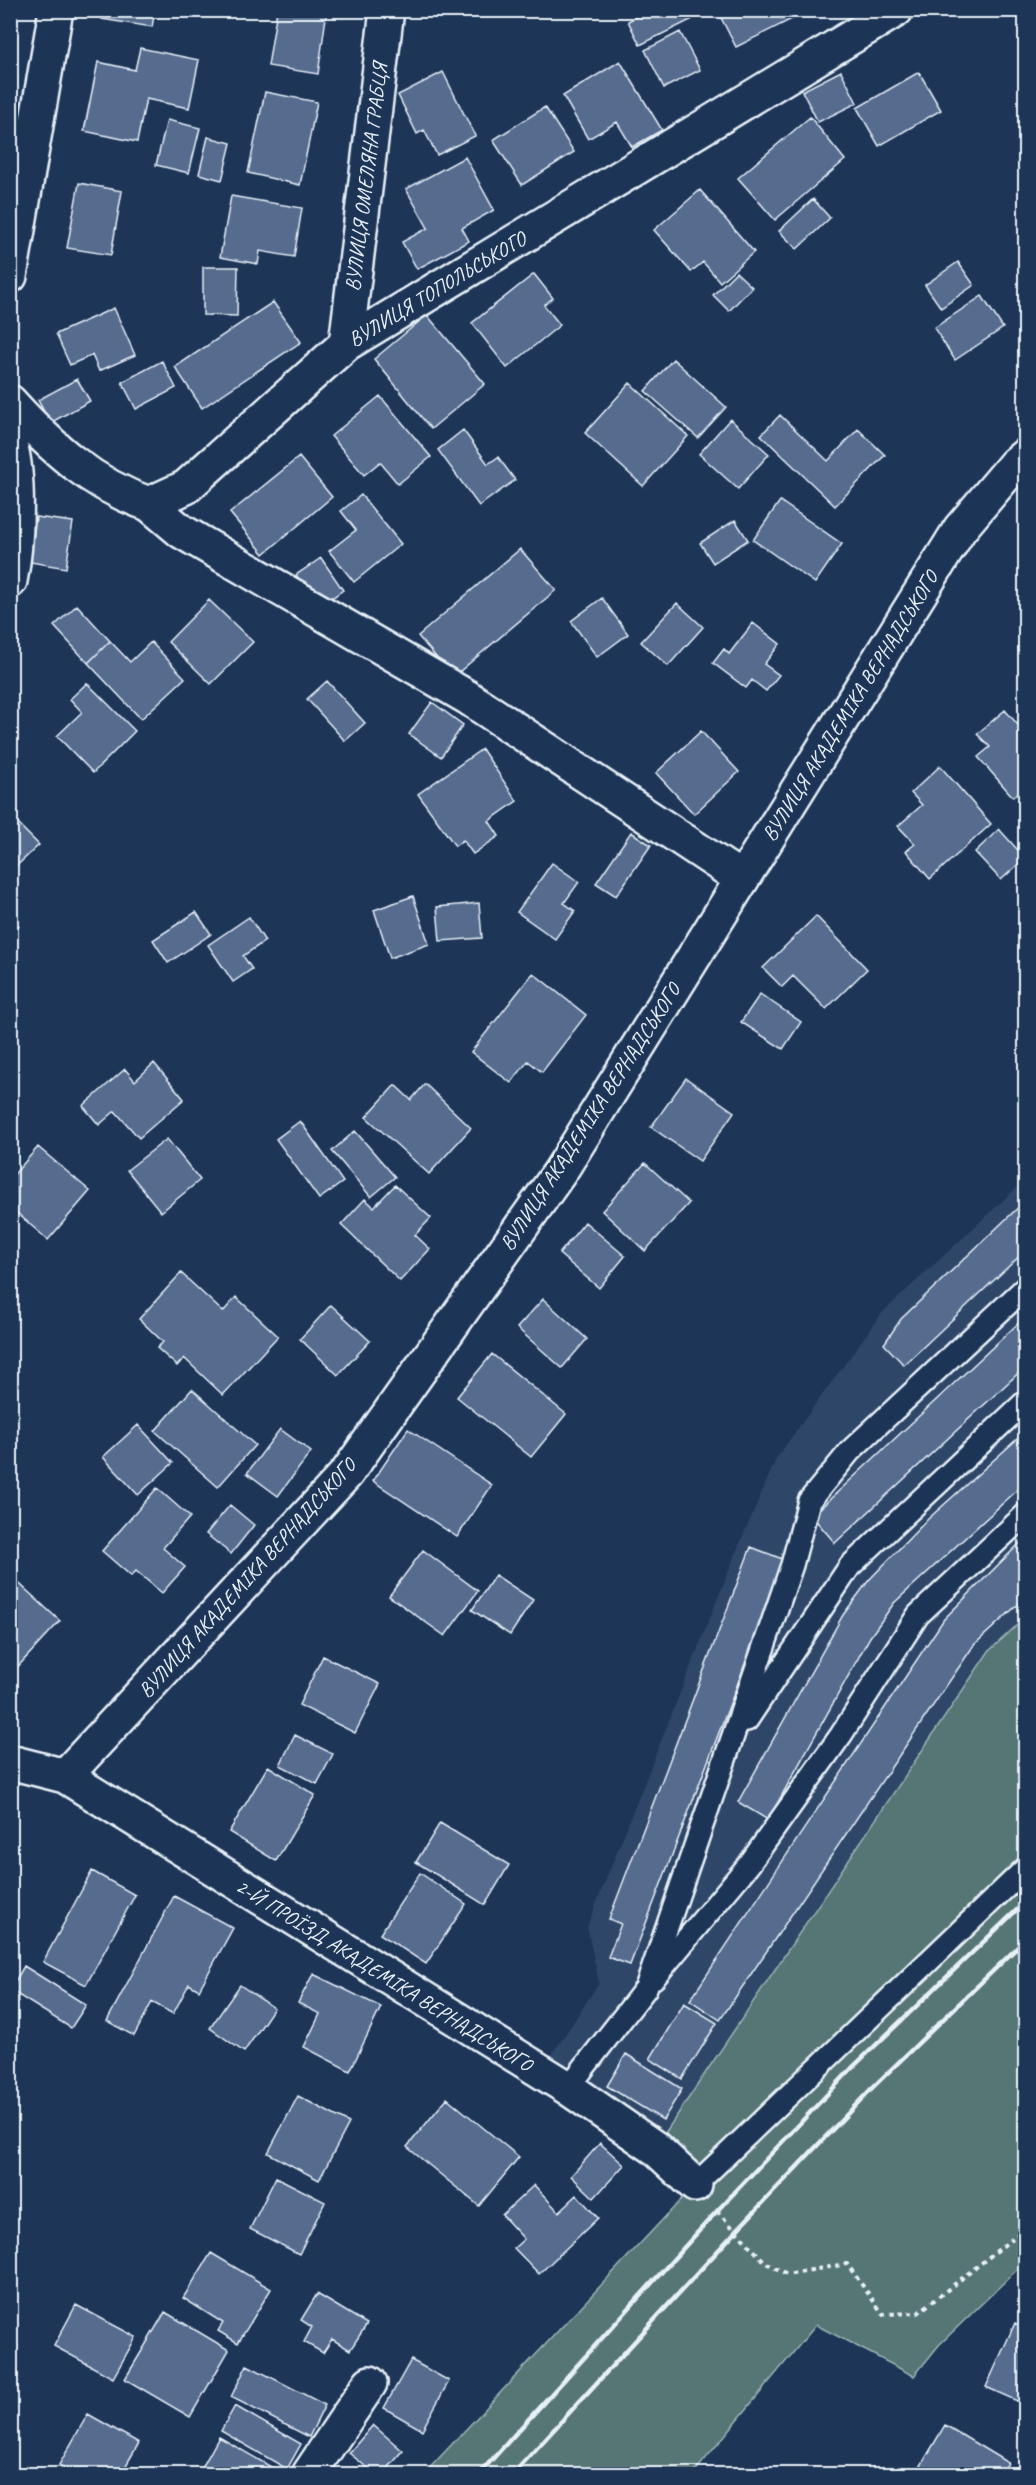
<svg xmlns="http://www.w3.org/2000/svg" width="1036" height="2485" font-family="Caveat,sans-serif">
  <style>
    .built { fill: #2e4668 }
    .green { fill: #567575; stroke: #9fb3b6; stroke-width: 1.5 }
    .building { fill: #556c8f; stroke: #e8f1f8; stroke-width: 1.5 }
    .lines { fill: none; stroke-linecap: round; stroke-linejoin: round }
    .service-casing { stroke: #e8f1f8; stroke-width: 26 }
    .minor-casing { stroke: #e8f1f8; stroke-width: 38 }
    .path { stroke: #e8f1f8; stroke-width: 4; stroke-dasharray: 4.5 4.5; stroke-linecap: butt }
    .service { stroke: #1d3557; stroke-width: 21 }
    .minor { stroke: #1d3557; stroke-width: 33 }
    .rail { stroke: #e8f1f8; stroke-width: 4.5 }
    .labels { text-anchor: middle; stroke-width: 6; stroke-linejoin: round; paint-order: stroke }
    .street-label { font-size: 21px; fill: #e8f1f8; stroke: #1d3557 }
  </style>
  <rect width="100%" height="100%" fill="#1d3557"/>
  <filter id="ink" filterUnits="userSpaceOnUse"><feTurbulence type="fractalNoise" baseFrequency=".0167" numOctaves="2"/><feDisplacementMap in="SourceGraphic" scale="12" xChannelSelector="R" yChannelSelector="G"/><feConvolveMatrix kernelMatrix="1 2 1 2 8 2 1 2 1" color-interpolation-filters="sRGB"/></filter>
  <g filter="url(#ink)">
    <path class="built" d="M1025 1180V1618L989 1651 655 2148 541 2071 599 1983 587 1927 737 1550 777 1457 882 1313Z"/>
    <path class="green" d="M1025 1618V2262L939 2345 914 2376 816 2325 693 2474H424L695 2185 655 2148 989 1651Z"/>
    <path class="building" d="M103 10H155L152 27 102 19Z
      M277 10H327L318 74 268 66Z
      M650 10H699L701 15 640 45 628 21Z
      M717 10H790L794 18 736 47Z
      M680 32 700 70 664 88 645 50Z
      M140 48 199 60 189 108 146 99 137 142 84 131 98 62 135 70Z
      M620 61 662 130 632 147 617 122 588 139 563 96Z
      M841 71 857 103 818 122 802 91Z
      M443 72 475 136 437 155 424 130 417 134 398 95Z
      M919 72 941 110 879 146 857 108Z
      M265 92 317 102 300 185 248 173Z
      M545 107 574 152 522 185 493 140Z
      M810 117 845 160 775 220 738 178Z
      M167 120 200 128 189 173 156 165Z
      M208 137 231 143 222 180 199 174Z
      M465 157 494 210 462 228 469 241 417 269 402 242 428 228 406 189Z
      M79 183 122 191 111 255 67 248Z
      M700 190 754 252 720 282 703 262 691 272 654 230Z
      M231 196 302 208 294 257 260 251 258 264 220 257Z
      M813 199 830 218 797 249 779 231Z
      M958 262 974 285 941 308 925 285Z
      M203 267H238L237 316 203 315Z
      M736 272 752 287 729 311 713 295Z
      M534 274 553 298 544 305 560 325 507 368 472 323Z
      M982 296 1003 328 955 360 934 328Z
      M273 302 301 342 202 408 175 367Z
      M114 308 135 355 99 371 92 355 70 365 56 334Z
      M427 315 485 384 431 429 374 359Z
      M673 359 726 407 698 438 645 391Z
      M162 361 176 388 136 409 122 382Z
      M77 379 90 401 50 423 38 400Z
      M630 383 688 436 643 486 585 433Z
      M380 396 431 457 398 484 380 462 364 475 331 436Z
      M780 415 828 461 858 429 885 455 835 506 761 435Z
      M730 419 769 454 738 489 699 454Z
      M463 430 488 464 498 457 515 480 479 506 438 450Z
      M299 457 332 497 264 554 230 513Z
      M361 495 401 544 354 582 329 551 356 530 341 511Z
      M780 501 842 544 815 583 753 540Z
      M36 517 73 522 66 568 30 562Z
      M735 520 748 540 713 563 700 543Z
      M520 549 556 590 453 677 418 636Z
      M321 558 343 590 319 607 296 575Z
      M602 598 628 634 597 657 571 621Z
      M209 600 253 642 211 684 168 642Z
      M677 603 703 627 668 666 641 642Z
      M77 605 110 641 88 663 54 626Z
      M753 623 780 644 764 664 779 675 766 691 752 680 746 688 713 663 724 649 729 654Z
      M110 641 130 662 151 642 185 678 141 719 88 663Z
      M327 681 365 723 345 741 307 699Z
      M87 683 135 731 93 773 57 736 82 712 70 699Z
      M432 702 463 725 441 757 409 734Z
      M1005 710 1026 734V786L1013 797 978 757 990 747 977 734Z
      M701 731 739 772 694 814 656 773Z
      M482 749 517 801 489 821 499 836 473 854 463 840 455 846 418 794Z
      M940 766 991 824 930 879 906 851 915 844 898 826 922 805 911 793Z
      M10 816 39 845 10 872Z
      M999 829 1025 858 1001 880 975 852Z
      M631 832 651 845 616 896 596 883Z
      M552 863 579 882 564 903 575 911 555 939 517 912Z
      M413 896 429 944 390 958 374 910Z
      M479 903 482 938 440 941 437 907Z
      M196 912 211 934 168 963 153 940Z
      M816 916 867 969 826 1009 793 976 782 987 763 968Z
      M10 917 19 926 10 934Z
      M249 917 265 941 243 956 252 969 233 982 208 945Z
      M533 973 586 1015 542 1072 528 1061 511 1083 471 1052Z
      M760 994 801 1022 783 1049 741 1022Z
      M154 1063 184 1099 139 1138 115 1111 99 1125 83 1106 125 1069 135 1081Z
      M686 1078 734 1112 700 1161 651 1127Z
      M425 1084 471 1128 429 1174 366 1117 395 1085 411 1100Z
      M300 1121 343 1182 319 1199 276 1139Z
      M355 1131 395 1177 371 1197 332 1151Z
      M167 1139 200 1180 161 1212 127 1170Z
      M38 1147 90 1191 48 1240 10 1207V1179Z
      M645 1163 689 1203 645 1251 602 1211Z
      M395 1185 431 1218 415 1235 430 1249 400 1281 341 1225 365 1199 374 1207Z
      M1026 1200V1250L904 1365 884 1344 901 1319Z
      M585 1222 625 1256 599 1288 559 1254Z
      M181 1273 223 1312 236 1297 278 1336 223 1395 184 1358 177 1366 157 1348 163 1342 139 1319Z
      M543 1299 587 1339 562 1368 517 1328Z
      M331 1305 370 1341 338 1375 300 1339Z
      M1026 1316V1366L835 1543 812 1516Z
      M492 1354 566 1414 531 1457 457 1397Z
      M192 1389 255 1445 218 1487 155 1431Z
      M138 1425 173 1463 138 1495 103 1457Z
      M280 1429 311 1452 278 1496 247 1473Z
      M408 1429 492 1485 457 1537 373 1481Z
      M1026 1431V1482L894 1603 870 1637 768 1820 738 1802 843 1615 869 1580 928 1519Z
      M157 1488 190 1517 163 1548 185 1567 162 1593 136 1571 131 1576 102 1551Z
      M230 1505 254 1525 231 1554 206 1534Z
      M1025 1538 1026 1597 974 1645 720 2020 690 2000 944 1619Z
      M751 1547 785 1560 630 1965 608 1957 621 1924 609 1919Z
      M423 1550 478 1591 445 1636 389 1596Z
      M10 1575 60 1621 10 1675Z
      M495 1575 533 1600 510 1635 472 1610Z
      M323 1656 380 1684 355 1733 299 1705Z
      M295 1735 333 1754 317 1784 280 1765Z
      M268 1766 315 1795 276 1861 229 1832Z
      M440 1823 509 1865 485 1905 416 1862Z
      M92 1871 135 1895 86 1985 43 1962Z
      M420 1873 466 1904 426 1964 380 1934Z
      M174 1896 233 1928 199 1990 189 1984 173 2014 152 2002 134 2036 107 2021Z
      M24 1966 86 2005 71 2028 10 1990Z
      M313 1974 381 2007 350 2071 304 2047 320 2014 298 2003Z
      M240 1985 274 2008 244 2052 210 2028Z
      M684 2003 717 2023 682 2079 650 2059Z
      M626 2054 682 2089 663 2120 607 2086Z
      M298 2096 349 2123 319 2180 268 2153Z
      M447 2098 519 2157 479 2206 407 2147Z
      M600 2143 624 2165 594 2198 571 2176Z
      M276 2177 325 2202 299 2254 250 2229Z
      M534 2185 559 2212 577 2195 598 2218 539 2274 514 2248 524 2239 502 2215Z
      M211 2253 271 2289 238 2343 218 2331 223 2323 183 2298Z
      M317 2294 367 2324 350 2350 332 2339 323 2353 304 2342 312 2327 301 2320Z
      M76 2305 136 2337 113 2378 54 2346Z
      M165 2312 229 2350 190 2417 125 2379Z
      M1015 2323 1026 2328V2405L986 2387Z
      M411 2360 449 2381 422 2430 384 2408Z
      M247 2365 325 2405 309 2437 231 2397Z
      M235 2406 301 2444 287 2469 221 2431Z
      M88 2414 139 2443 121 2474H77L59 2465Z
      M373 2425 403 2451 383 2474H375L349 2453Z
      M945 2425 1008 2463 1001 2474H916Z
      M219 2437 280 2472 279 2474H218L203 2466Z"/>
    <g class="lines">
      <defs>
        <path id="service" d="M747 1720 850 1566 1026 1401
          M654 1978 750 1863 841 1735 918 1615 1026 1514
          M568 2088 646 1988 792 1565 809 1501 850 1451 1026 1287
          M695 2185 1026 1868"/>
        <path id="minor" d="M10 276 56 10
          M346 344 387 10
          M10 402C50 446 92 485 149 504L186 487 346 344 896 10
          M10 444C20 478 17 546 10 581
          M149 504 181 531 467 697 742 879
          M10 1762 65 1776 347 1473 560 1172 960 529 1015 464 1026 455
          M65 1776 568 2088 655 2148 695 2185
          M309 2474 370 2383"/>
      </defs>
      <use href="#service" class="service-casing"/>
      <use href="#minor" class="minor-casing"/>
      <path class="path" d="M717 2211 766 2263 787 2274 847 2264 883 2314 918 2313 1017 2235 1026 2231"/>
      <use href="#service" class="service"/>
      <use href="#minor" class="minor"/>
      <path class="rail" d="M479 2474 717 2211 854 2066 1026 1901
        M513 2474 736 2231 872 2088 1026 1939"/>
    </g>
  </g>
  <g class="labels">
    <g class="street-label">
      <text transform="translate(366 177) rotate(-83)" y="7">ВУЛИЦЯ ОМЕЛЯНА ГРАБЦЯ</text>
      <text transform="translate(437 289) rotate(-31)" y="7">ВУЛИЦЯ ТОПОЛЬСЬКОГО</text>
      <text transform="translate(850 706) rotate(-58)" y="7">ВУЛИЦЯ АКАДЕМІКА ВЕРНАДСЬКОГО</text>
      <text transform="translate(590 1117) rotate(-57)" y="7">ВУЛИЦЯ АКАДЕМІКА ВЕРНАДСЬКОГО</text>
      <text transform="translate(247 1578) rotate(-48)" y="7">ВУЛИЦЯ АКАДЕМІКА ВЕРНАДСЬКОГО</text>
      <text transform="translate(384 1975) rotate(32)" y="7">2-Й ПРОЇЗД АКАДЕМІКА ВЕРНАДСЬКОГО</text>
    </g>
  </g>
  <rect width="1036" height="2485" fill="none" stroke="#1d3557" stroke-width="36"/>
  <rect x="18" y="18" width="1000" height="2449" fill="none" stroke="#e8f1f8" stroke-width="2" filter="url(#ink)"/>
</svg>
